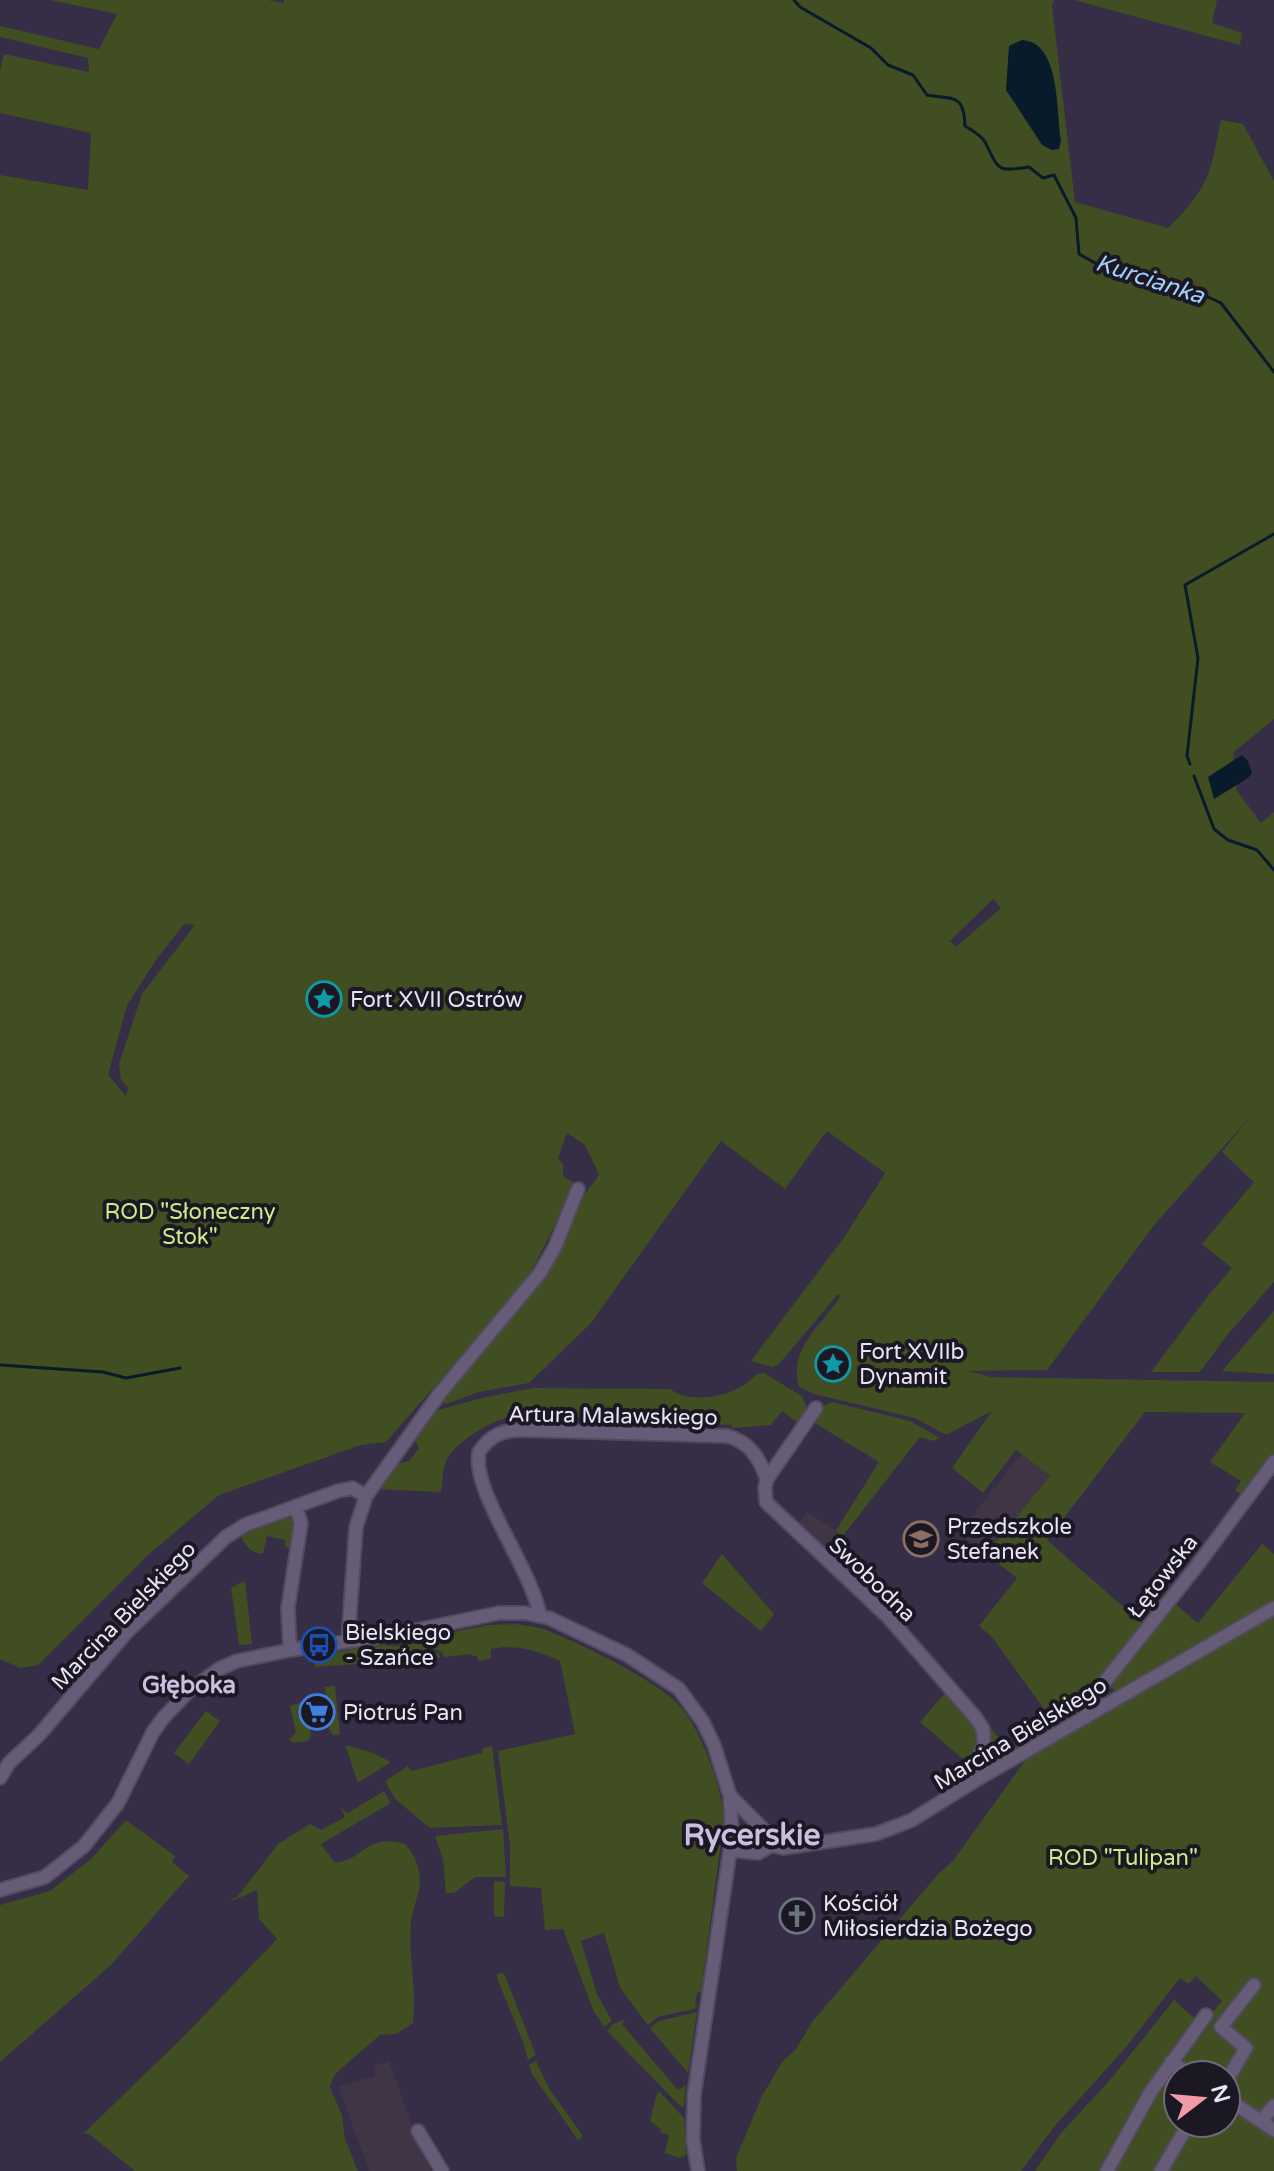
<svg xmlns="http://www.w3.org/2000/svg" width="1274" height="2171" font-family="'Varela Round',sans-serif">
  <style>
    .industrial { fill: #3f3545 }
    .green { fill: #404e22; fill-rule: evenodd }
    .water { fill: #071b2b }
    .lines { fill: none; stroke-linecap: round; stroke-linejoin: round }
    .stream { stroke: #071b2b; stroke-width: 3 }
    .minor-casing { stroke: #524b60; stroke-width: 16 }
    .minor { stroke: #665c78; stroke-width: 12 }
    .labels { text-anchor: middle; stroke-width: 8; stroke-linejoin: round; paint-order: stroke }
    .poi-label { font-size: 22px; fill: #e9e4f5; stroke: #1c1823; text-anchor: start }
    .park-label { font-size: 22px; fill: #cbec88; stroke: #1c1823 }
    .street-label { font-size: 22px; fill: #e9e4f5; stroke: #1c1823 }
    .water-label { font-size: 24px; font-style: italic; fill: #9dcff8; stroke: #1c1823 }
    .neighbourhood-label { font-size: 24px; font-weight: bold; fill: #cabfdf; stroke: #1c1823 }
    .district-label { font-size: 30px; font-weight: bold; fill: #cabfdf; stroke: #1c1823 }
  </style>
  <rect width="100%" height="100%" fill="#362d46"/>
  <path class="industrial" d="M1021 1454 1050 1476 986 1554 959 1533Z
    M807 1512 839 1532 824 1552 796 1526Z
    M389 2061 418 2142 431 2171H369L338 2086 375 2076 373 2066Z"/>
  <path class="green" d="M50 0H268L284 3V0H1054L1052 6 1075 202 1168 228C1209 188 1210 175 1221 120L1243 124 1274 181V719L1233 753 1237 791 1261 823 1274 812V1282L1228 1334 1200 1372H1151L1207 1297 1232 1268 1202 1244 1254 1182 1222 1152 1249 1118 1155 1224 1047 1370 968 1371 991 1377 1274 1382V1454L1243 1496 1235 1490 1241 1481 1210 1462 1245 1413 1145 1412 1047 1540 1144 1625 1086 1692 1076 1716 983 1770 979 1767 989 1746 982 1718 1009 1750 1055 1724 992 1637 979 1626 1017 1578 986 1554 1050 1476 1016 1450 983 1493 952 1468 992 1411 946 1435 915 1418 814 1394 799 1387C788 1346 822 1327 841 1295L838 1294 779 1364 772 1367 751 1361 845 1236 885 1173 827 1131 785 1189 721 1141 590 1324 529 1383 479 1392 446 1404 440 1400 550 1265 583 1197 599 1175 585 1145 567 1133 558 1158 563 1165V1176L573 1182 558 1219 526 1282 386 1442 361 1445 219 1495 147 1556 38 1665 20 1668 0 1659V175L88 190 91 133 0 113V71L4 54 89 72 88 58 0 37V26L99 49 117 14ZM993 899 1001 908 956 947 950 941ZM184 924 195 925 142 994 119 1064 121 1080 128 1088 126 1096 108 1075 127 1005 156 960Z
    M1074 0H1217L1212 23 1242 33 1240 45Z
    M1274 1311V1374L1222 1371Z
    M764 1373 802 1396 808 1410 798 1423 782 1411 771 1425 732 1428V1425L517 1415C497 1418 462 1438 450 1454 442 1464 443 1480 441 1492L376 1489 395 1464 409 1461 419 1448 414 1438 438 1410 482 1398 533 1388 670 1389C689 1404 729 1397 747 1383 751 1380 754 1376 757 1374Z
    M832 1402 910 1421 940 1438 933 1441 920 1437 828 1555 824 1552 839 1532 836 1530 879 1462 813 1422 823 1406Z
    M288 1515 296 1524 294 1549 285 1547V1540L267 1536 263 1554C250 1552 246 1547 241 1536L242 1531Z
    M1262 1544 1274 1554V1600L1230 1624 1192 1651 1118 1692 1111 1688 1110 1685 1174 1603 1198 1623Z
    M722 1554 774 1614 761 1631 702 1583Z
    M245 1581 252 1644 239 1645 231 1588Z
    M1274 1614V2171H1035L1061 2133 1110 2080 1174 2000 1202 2025 1222 2001 1196 1976 1188 1984 1180 1978 1127 2046 1054 2127 1021 2171H737L736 2158 762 2096 782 2062 796 2049 812 2022 939 1873 953 1861 1027 1758ZM1178 2075H1226V2123H1178Z
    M515 1624C523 1625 532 1626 540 1628 571 1638 660 1682 680 1706 702 1731 722 1788 724 1820L701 1992 697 1993 695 2004 698 2006 694 2009 658 2017 648 2025 620 1988 604 1933 581 1941 597 1994 612 2021 604 2027 593 2010 563 1929 545 1930 541 1888 510 1886V1846L498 1751 575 1734 560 1661C537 1651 516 1644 491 1649V1659L478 1661 477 1656H473L472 1654 444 1657 442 1652 429 1647 428 1641 461 1630 489 1625Z
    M424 1642 427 1649 439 1654 440 1658 315 1667 316 1656 373 1645 401 1646Z
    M335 1686 340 1734 333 1735 329 1729 325 1687Z
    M945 1693C957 1704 992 1734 975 1753 973 1756 968 1758 965 1761L920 1722Z
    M307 1701 311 1736 308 1741 293 1743 289 1739 296 1733 290 1706Z
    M206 1711 220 1721 189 1764 174 1753Z
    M345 1745 373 1753 391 1762 358 1783Z
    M492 1746 502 1825 430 1828 395 1799 385 1781 408 1766 411 1771 482 1753 483 1748Z
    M384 1791 391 1803 321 1844 335 1863C366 1859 365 1833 405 1844 412 1852 418 1862 419 1872 423 1890 413 1904 411 1922 408 1956 417 1989 413 2023L396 2034 380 2035 335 2074 330 2087 342 2115 345 2139 358 2171H135L89 2134H83L184 2036 277 1939 259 1919 257 1890 227 1903 238 1896 278 1844 310 1824 321 1830 345 1817 341 1808 348 1813Z
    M126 1820 175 1856 172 1862 189 1876 111 1965 0 2062V1905L50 1891 91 1859Z
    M503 1829 506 1877H475L454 1893H446L443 1859 435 1836Z
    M494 1881 505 1882 504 1917 494 1916Z
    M504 1973 536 2055 528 2060 524 2045 497 1978V1974Z
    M697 2012 688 2073 650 2028 659 2021Z
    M626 2019 622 2024 678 2090 686 2085 684 2107H681L607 2031 613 2024Z
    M536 2061 550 2090 583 2136 578 2140 532 2074 529 2065Z
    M660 2092 684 2118 686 2155 680 2158 665 2153 669 2135 660 2132 661 2129 650 2121 657 2093Z"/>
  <path class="water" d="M1022 40C1061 42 1056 112 1061 140L1059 149 1052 150 1042 145 1006 90 1009 46Z
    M1242 755 1248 761 1252 773 1248 778 1214 799 1208 777Z"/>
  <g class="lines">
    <path class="stream" d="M794 0 800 7 871 48 888 65 913 75 927 95C952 100 964 92 965 126 971 130 981 135 985 142 999 170 996 172 1029 167L1043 178 1054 175 1076 218 1079 254 1104 268 1169 291 1206 296 1221 303 1274 372
      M1190 764 1187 756 1198 658 1185 585 1274 534
      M1194 776 1214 829 1228 840 1257 850 1274 870
      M0 1365 103 1372 126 1378 180 1368"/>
    <defs>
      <path id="minor" d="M816 1408 767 1479 765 1487 766 1502 888 1617 976 1718 983 1729 984 1745 971 1771 976 1780
        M540 1616C532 1569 471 1491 479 1452 490 1435 503 1430 523 1430L727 1436C750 1442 759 1458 767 1479
        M348 1641 356 1527 366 1496 440 1393 540 1273 555 1247 578 1189
        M290 1650 288 1608 301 1523 296 1507
        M1086 1717 1092 1698 1196 1567 1274 1462
        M0 1778 9 1763 39 1735 126 1633 226 1537 245 1525 338 1491 352 1488 366 1496
        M730 1796 768 1834 772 1845 783 1848 876 1834 912 1820 976 1780 1274 1608
        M730 1850 758 1853 772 1845
        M0 1890 45 1877 84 1846 118 1803 153 1732 164 1717 189 1691 219 1669 237 1661 290 1650 402 1633 499 1613H525L549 1618 627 1655 679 1689 703 1722 714 1745 730 1796 732 1837 694 2095 693 2140 698 2171
        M1171 2062 1191 2075
        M1226 2082 1246 2048 1221 2027 1254 1985
        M1226 2098 1274 2130
        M1262 2120 1274 2106
        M418 2131 442 2171
        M1107 2171 1150 2093 1206 2015
        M1161 2171 1189 2123"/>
    </defs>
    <use href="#minor" class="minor-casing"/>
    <use href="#minor" class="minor"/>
  </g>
  <defs>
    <symbol id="sight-ring" viewBox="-11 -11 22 22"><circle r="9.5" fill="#1c1823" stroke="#0f9aa8" stroke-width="1.5"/><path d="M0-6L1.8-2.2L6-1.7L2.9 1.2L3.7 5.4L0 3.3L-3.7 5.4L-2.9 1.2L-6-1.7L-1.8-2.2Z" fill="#0f9aa8"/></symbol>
    <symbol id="school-ring" viewBox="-11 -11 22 22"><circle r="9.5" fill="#1c1823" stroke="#8d6e63" stroke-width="1.5"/><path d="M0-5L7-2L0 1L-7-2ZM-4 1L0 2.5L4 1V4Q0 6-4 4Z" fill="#8d6e63"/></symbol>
    <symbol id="bus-ring" viewBox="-11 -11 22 22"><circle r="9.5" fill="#1c1823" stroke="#1a4fb4" stroke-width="1.5"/><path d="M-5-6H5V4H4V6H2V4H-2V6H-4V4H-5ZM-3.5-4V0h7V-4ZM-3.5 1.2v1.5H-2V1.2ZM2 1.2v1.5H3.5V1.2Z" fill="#1a4fb4"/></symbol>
    <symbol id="supermarket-ring" viewBox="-11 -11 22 22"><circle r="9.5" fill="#1c1823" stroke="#3f7fe0" stroke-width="1.5"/><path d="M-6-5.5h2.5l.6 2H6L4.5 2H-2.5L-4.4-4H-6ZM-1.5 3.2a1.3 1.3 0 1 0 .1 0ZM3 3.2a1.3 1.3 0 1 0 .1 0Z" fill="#3f7fe0"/></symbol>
    <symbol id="church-ring" viewBox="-11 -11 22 22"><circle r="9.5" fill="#1c1823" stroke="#6b7280" stroke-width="1.5"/><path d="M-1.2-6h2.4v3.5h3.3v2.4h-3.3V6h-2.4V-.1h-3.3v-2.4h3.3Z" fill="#6b7280"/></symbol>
  </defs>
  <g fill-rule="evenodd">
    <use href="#sight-ring" x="304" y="979" width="40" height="40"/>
    <use href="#sight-ring" x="813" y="1344" width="40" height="40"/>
    <use href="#school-ring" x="901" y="1519" width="40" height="40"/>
    <use href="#bus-ring" x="299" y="1625" width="40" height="40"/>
    <use href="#supermarket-ring" x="297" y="1692" width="40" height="40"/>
    <use href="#church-ring" x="777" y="1896" width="40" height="40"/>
  </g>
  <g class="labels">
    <g class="poi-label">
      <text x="350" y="1007">Fort XVII Ostrów</text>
      <text x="859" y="1359">Fort XVIIb<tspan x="859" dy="25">Dynamit</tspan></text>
      <text x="947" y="1534">Przedszkole<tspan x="947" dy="25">Stefanek</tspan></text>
      <text x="345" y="1640">Bielskiego<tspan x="345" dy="25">- Szańce</tspan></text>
      <text x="343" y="1720">Piotruś Pan</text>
      <text x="823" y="1911">Kościół<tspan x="823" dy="25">Miłosierdzia Bożego</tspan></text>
    </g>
    <g class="park-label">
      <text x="190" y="1219">ROD "Słoneczny<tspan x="190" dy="25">Stok"</tspan></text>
      <text x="1123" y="1865">ROD "Tulipan"</text>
    </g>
    <g class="street-label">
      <text transform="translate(613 1415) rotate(1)" y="8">Artura Malawskiego</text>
      <text transform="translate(1162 1576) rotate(-52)" y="8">Łętowska</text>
      <text transform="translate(873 1579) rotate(44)" y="8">Swobodna</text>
      <text transform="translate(123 1615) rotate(-46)" y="8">Marcina Bielskiego</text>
      <text transform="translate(1020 1733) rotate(-31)" y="8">Marcina Bielskiego</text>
    </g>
    <g class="water-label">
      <text transform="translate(1150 279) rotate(18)" y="8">Kurcianka</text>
    </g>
    <g class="neighbourhood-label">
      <text x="189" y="1693">Głęboka</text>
    </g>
    <g class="district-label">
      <text x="752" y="1845">Rycerskie</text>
    </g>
  </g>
  <g transform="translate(1202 2099) rotate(74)"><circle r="38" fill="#1c1823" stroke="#6e6a77" stroke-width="2"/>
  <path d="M0-6L14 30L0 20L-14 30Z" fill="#f39aa9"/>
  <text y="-12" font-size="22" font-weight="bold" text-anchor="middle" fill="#e9e4f5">N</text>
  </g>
</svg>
